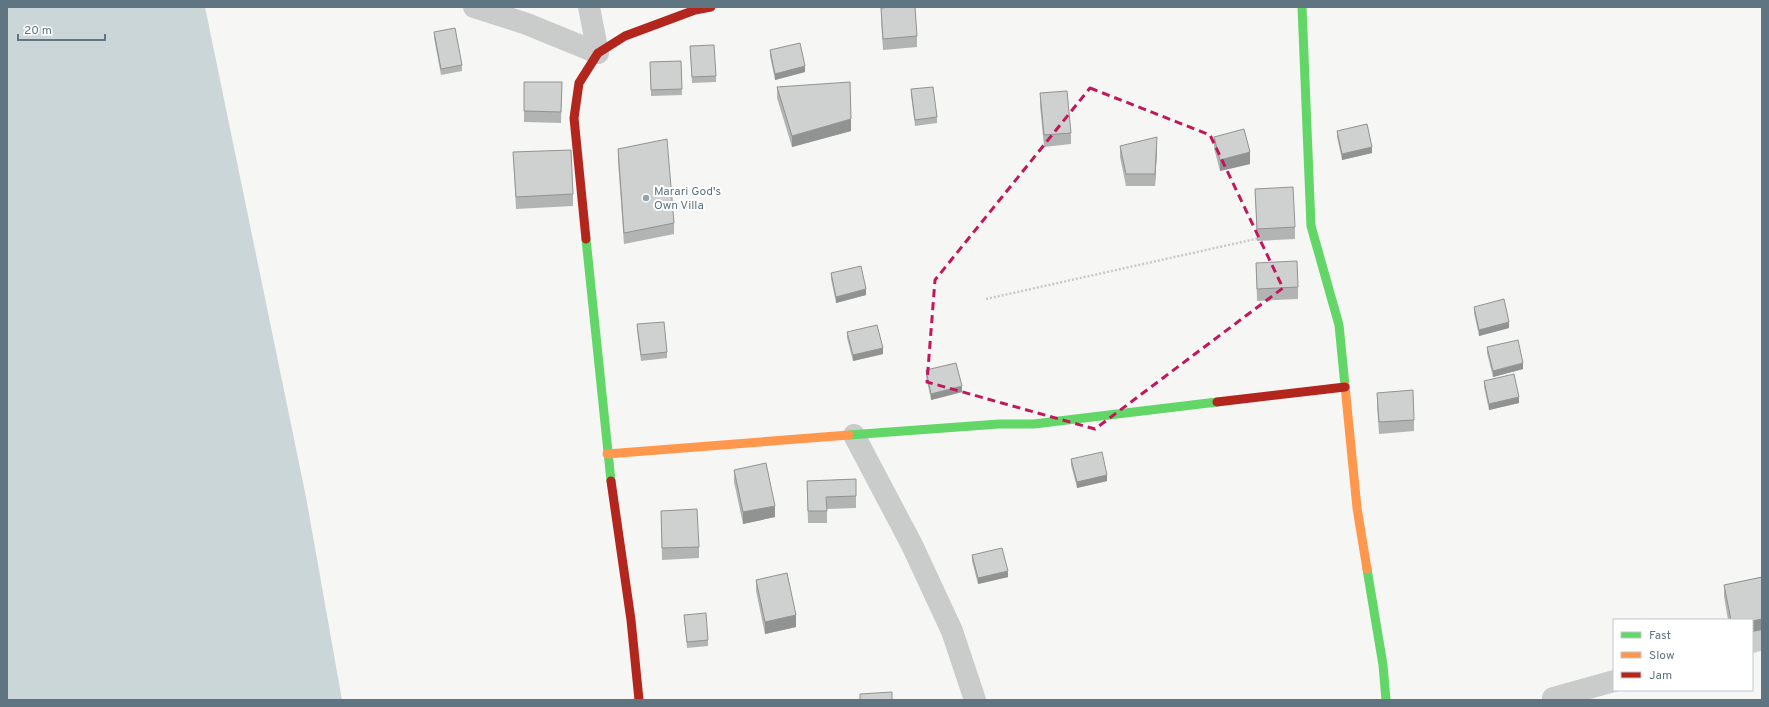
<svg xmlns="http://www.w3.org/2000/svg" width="1769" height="707" font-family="Overpass,sans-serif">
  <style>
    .water { fill: #cbd6d8 }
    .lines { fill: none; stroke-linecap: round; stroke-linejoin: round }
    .path { stroke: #c8c9ca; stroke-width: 2.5; stroke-dasharray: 2 2; stroke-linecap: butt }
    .street { stroke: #cacccc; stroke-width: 22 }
    .fast { stroke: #63d668; stroke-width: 9 }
    .slow { stroke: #ff974d; stroke-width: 9 }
    .jam { stroke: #b3261e; stroke-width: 9 }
    .wall { fill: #b2b4b4 }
    .shaded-wall { fill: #919292 }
    .building { fill: #cfd1d1; stroke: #919292 }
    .marked { fill: none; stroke: #c2185b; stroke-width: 3; stroke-dasharray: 8 5; stroke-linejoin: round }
    .poi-dot { fill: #94a3aa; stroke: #fff; stroke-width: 1.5 }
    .labels { text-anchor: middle; stroke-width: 4; stroke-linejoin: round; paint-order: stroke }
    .poi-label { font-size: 12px; fill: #5f7682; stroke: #fff; text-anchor: start }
  </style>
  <rect width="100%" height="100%" fill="#f6f6f4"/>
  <path class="water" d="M7 7H205L306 497 342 700H7Z"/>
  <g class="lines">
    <path class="path" d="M986 299 1260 238"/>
    <path class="street" d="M474 7 527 24 598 53
      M589 7 598 53
      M854 435 912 545 952 631 975 700
      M1752 642 1762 639
      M1553 698 1614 681"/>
    <path class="fast" d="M1302 7 1311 226 1339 325 1345 386
      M586 239 611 481
      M849 435 999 424H1034L1217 402
      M1367 569 1383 665 1386 700"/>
    <path class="slow" d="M1345 386 1357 508 1367 569
      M607 454 849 435"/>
    <path class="jam" d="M586 239 574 118 579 83 598 53 625 36 695 10 711 7
      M1217 402 1345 387
      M611 481 631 620 639 700"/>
  </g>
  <path class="wall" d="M881 8 917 36V47L883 50 881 20Z
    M434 32 462 65V71L441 75 434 38Z
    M690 46 716 76V82L692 83Z
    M770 50 805 72 775 80 770 56Z
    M681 61 682 95 651 96 650 62Z
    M562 82 561 123 524 122V111Z
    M777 87 851 131 792 147 777 98Z
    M911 89 937 117V123L915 126 911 95Z
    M1040 93 1071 133V144L1044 147 1040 105Z
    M1337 131 1372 153 1342 160 1337 137Z
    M1214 137 1250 164 1220 171 1214 148Z
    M1120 146 1157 149 1155 186H1126L1120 157Z
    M618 149 674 223V234L624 244 618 161Z
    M513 152 573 194V206L516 209Z
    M1255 189 1295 227V239L1257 241Z
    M1256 263 1298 287V299L1257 301Z
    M831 273 866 295 836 303 831 279Z
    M1474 307 1509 328 1479 336 1474 313Z
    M637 324 667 352V358L641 361 637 330Z
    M847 332 883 354 853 361 847 338Z
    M1487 347 1523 369 1493 377 1487 353Z
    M926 370 962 392 931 400 926 376Z
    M1484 381 1519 403 1489 410 1484 387Z
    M1377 393 1414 420V431L1379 434 1377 405Z
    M1071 459 1107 481 1077 488 1071 465Z
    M734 470 775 517 743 524 734 482Z
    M856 479V508L827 509V523H808L807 481Z
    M661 511 699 547V558L662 560Z
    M972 555 1008 577 978 584 972 561Z
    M1762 577V630L1752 632V620H1728L1724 596V585Z
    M756 580 796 627 765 634 756 591Z
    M684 615 708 640V646L687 648Z"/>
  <path class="shaded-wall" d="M805 66V72L775 80V74Z
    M851 119V131L792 147V136Z
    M1157 137V149L1155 186V174Z
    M1372 147V153L1342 160V154Z
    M1250 152V164L1220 171V160Z
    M866 289V295L836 303V297Z
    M1509 322V328L1479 336V330Z
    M883 348V354L853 361V355Z
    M1523 363V369L1493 377V371Z
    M962 386V392L931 400V394Z
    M1519 397V403L1489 410V404Z
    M1107 475V481L1077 488V482Z
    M775 506V517L743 524V512Z
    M1008 571V577L978 584V578Z
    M796 615V627L765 634V622Z
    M1762 619V630L1752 632V621Z"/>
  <path class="building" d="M893 7H915L917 36 883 39 881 8Z
    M455 28 462 65 441 69 434 32Z
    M800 43 805 66 775 74 770 50Z
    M714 45 716 76 692 77 690 46Z
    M681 61 682 89 651 90 650 62Z
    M524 82H562L561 112 524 111Z
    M850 82 851 119 792 136 777 87Z
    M933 87 937 117 915 120 911 89Z
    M1067 91 1071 133 1044 135 1040 93Z
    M1367 124 1372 147 1342 154 1337 131Z
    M1244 129 1250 152 1220 160 1214 137Z
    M1157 137 1155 174H1126L1120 146Z
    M667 139 674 223 624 233 618 149Z
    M571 150 573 194 516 197 513 152Z
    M1293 187 1295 227 1257 229 1255 189Z
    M1297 261 1298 287 1257 289 1256 263Z
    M861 266 866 289 836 297 831 273Z
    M1504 299 1509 322 1479 330 1474 307Z
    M664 322 667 352 641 355 637 324Z
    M877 325 883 348 853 355 847 332Z
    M1518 340 1523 363 1493 371 1487 347Z
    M956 363 962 386 931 394 926 370Z
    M1514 374 1519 397 1489 404 1484 381Z
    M1413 390 1414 420 1379 422 1377 393Z
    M1102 452 1107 475 1077 482 1071 459Z
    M766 463 775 506 743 512 734 470Z
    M856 479V496L826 497 827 511H808L807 481Z
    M697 509 699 547 662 548 661 511Z
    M1002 548 1008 571 978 578 972 555Z
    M787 573 796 615 765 622 756 580Z
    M1762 577V619L1752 621V620H1731L1724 585Z
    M706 613 708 640 687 642 684 615Z
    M892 692V700H860V694Z"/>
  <path class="marked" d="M1090 88 1210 135 1283 288 1095 429 927 382 935 280Z"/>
  <circle class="poi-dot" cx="646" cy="198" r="4"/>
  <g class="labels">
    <g class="poi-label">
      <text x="654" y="195">Marari God's<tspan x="654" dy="14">Own Villa</tspan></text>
    </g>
  </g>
  <rect width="1769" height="707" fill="none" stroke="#5f7682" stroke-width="16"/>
  <rect x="1613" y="619" width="140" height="72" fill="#ffffff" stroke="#bfc8cd"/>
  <rect x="1621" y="632" width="20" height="6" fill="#63d668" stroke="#bfc8cd"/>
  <text x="1649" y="639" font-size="12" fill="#5f7682">Fast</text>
  <rect x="1621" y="652" width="20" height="6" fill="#ff974d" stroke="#bfc8cd"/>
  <text x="1649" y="659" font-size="12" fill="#5f7682">Slow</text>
  <rect x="1621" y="672" width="20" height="6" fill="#b3261e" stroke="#bfc8cd"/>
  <text x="1649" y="679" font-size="12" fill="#5f7682">Jam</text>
  <path d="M18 34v6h87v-6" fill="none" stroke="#5f7682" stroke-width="2"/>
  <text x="24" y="34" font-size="12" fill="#5f7682" stroke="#ffffff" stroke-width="3" paint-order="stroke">20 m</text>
</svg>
